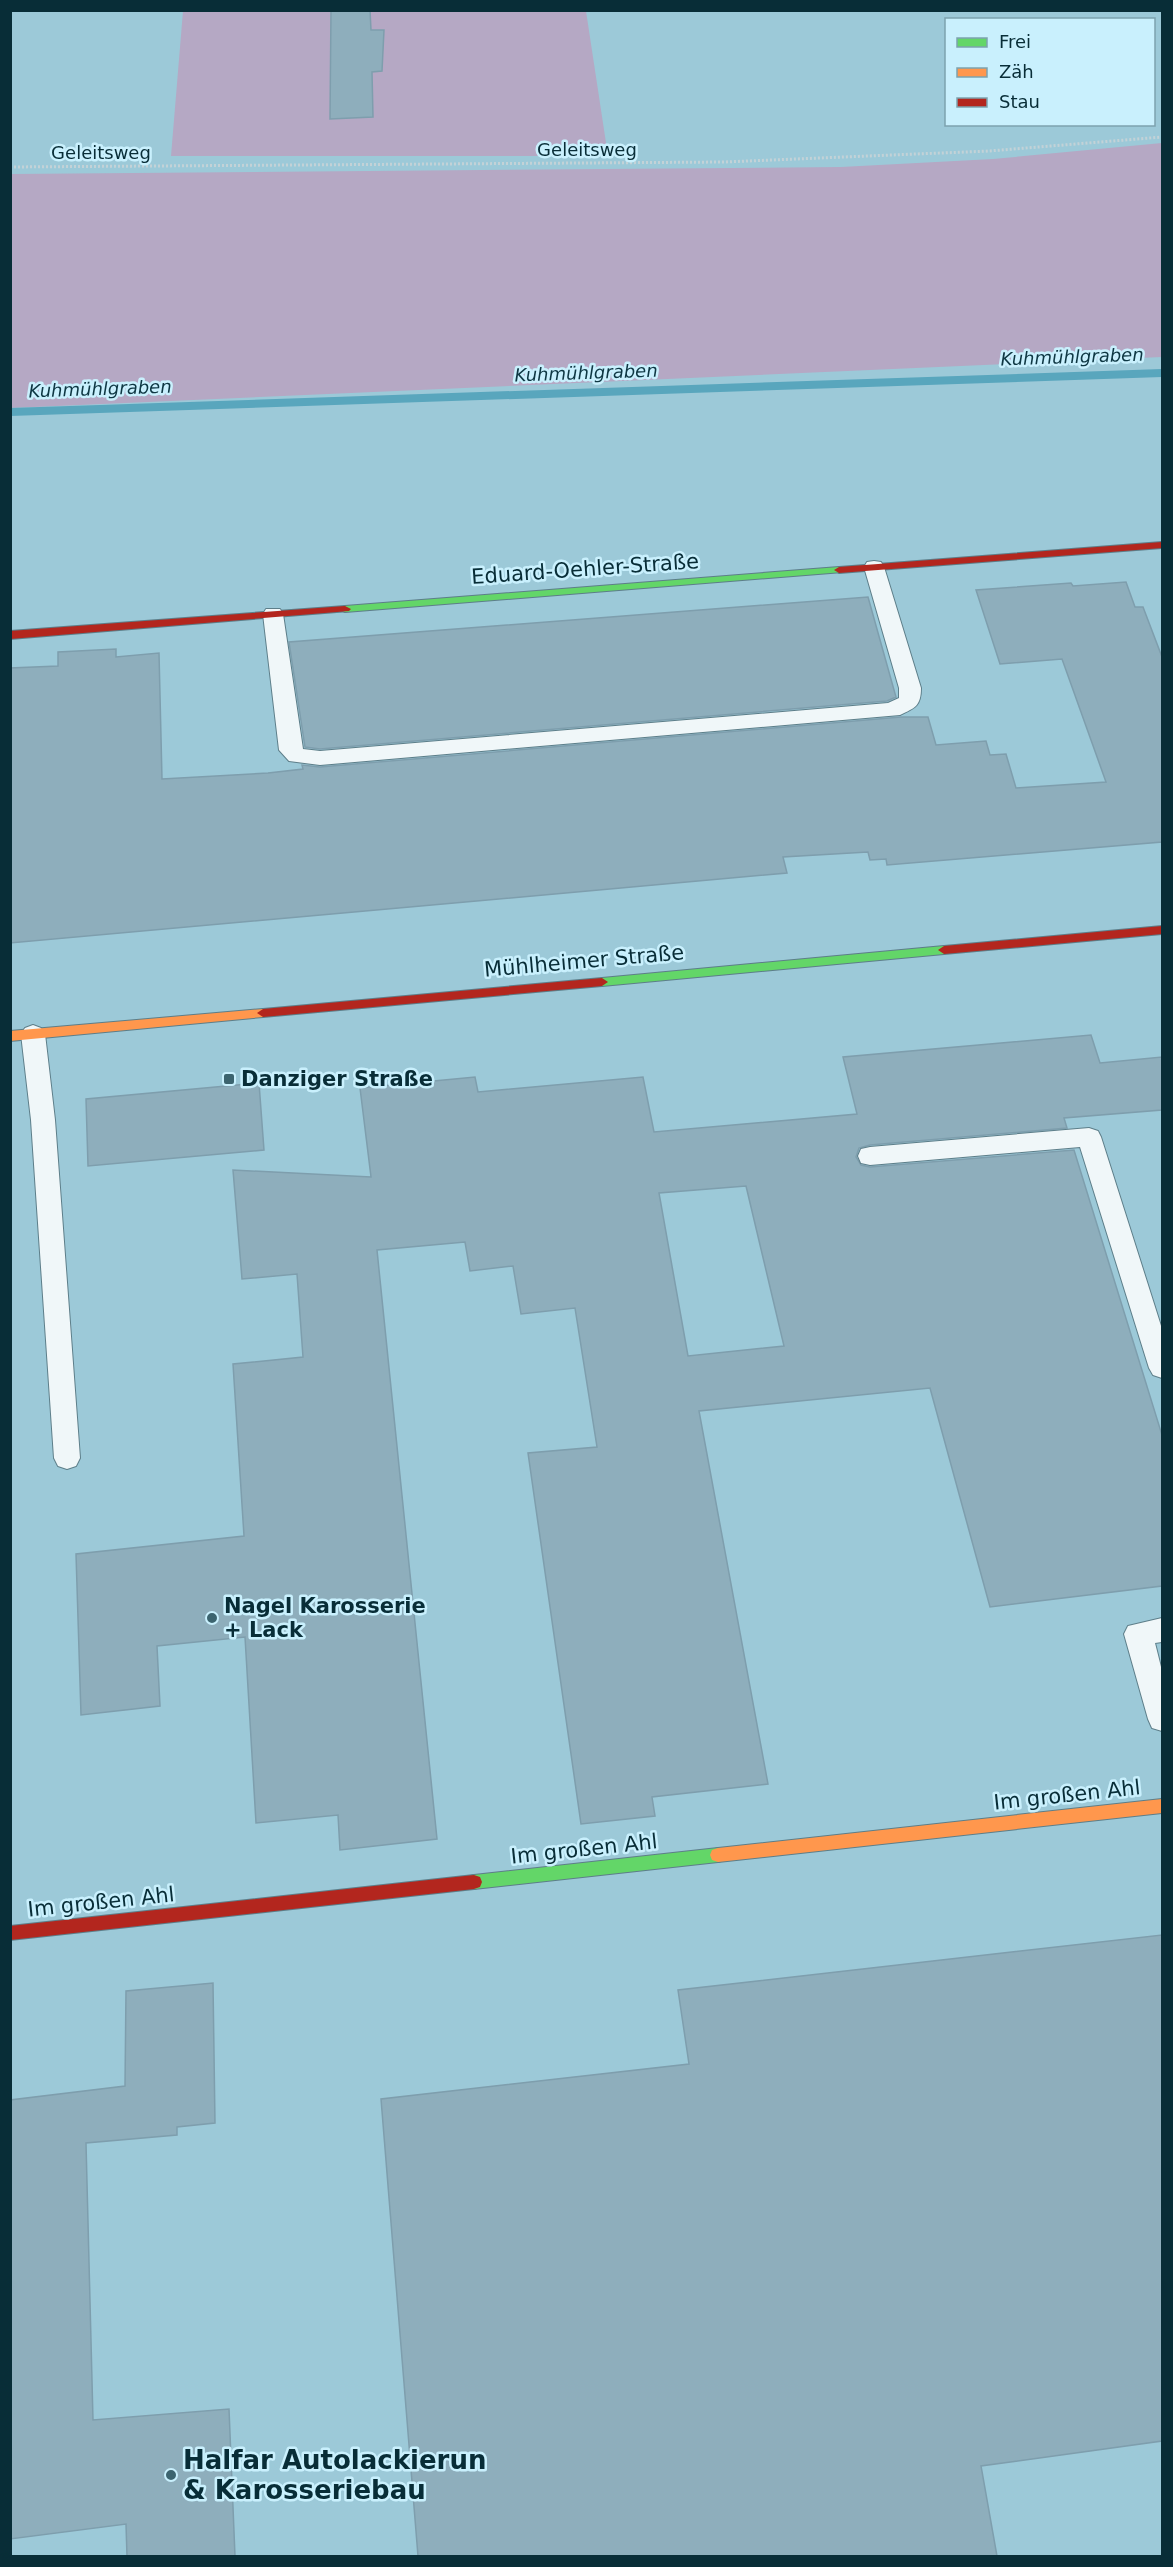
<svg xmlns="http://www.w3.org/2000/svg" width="1173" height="2567" font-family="'DejaVu Sans',sans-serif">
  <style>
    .green { fill: #b5a8c4 }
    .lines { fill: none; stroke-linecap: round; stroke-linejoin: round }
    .stream { fill: #59a6bd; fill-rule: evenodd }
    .building { fill: #8eaebc; stroke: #7e9ead; stroke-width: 1.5; fill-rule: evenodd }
    .lane-casing { stroke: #5d7e89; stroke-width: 2 }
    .fast-casing { stroke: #5d7e89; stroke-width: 2 }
    .slow-casing { stroke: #5d7e89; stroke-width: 2 }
    .jam-casing { stroke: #5d7e89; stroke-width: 2 }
    .path { stroke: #c3d2d7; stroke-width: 3; stroke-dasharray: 2 2; stroke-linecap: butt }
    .lane { fill: #f0f7f9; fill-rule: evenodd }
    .fast { fill: #63d668; fill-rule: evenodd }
    .slow { fill: #ff974d; fill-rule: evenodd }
    .jam { fill: #b3261e; fill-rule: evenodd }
    .poi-dot { fill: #3c646f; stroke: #c9f0fd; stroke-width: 2 }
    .labels { text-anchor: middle; stroke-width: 5; stroke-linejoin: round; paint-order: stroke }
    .far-street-label { font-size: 18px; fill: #082d37; stroke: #c9f0fd }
    .far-water-label { font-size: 18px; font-style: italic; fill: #0e3743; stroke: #c9f0fd }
    .street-label { font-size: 21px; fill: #082d37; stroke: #c9f0fd }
    .poi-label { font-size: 21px; font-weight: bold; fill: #082d37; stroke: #c9f0fd; text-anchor: start }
    .near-poi-label { font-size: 26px; font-weight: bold; fill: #082d37; stroke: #c9f0fd; text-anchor: start }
  </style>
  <rect width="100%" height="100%" fill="#9cc9d8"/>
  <path class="green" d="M183 11H586L608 156H171Z
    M1162 143V357L11 408V174L841 167 993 159Z"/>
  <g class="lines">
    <path class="stream" d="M1162 369V377L10 416V408Z"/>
  </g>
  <path class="building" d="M331 10H370L371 30H384L382 71 372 72 373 117 330 119Z
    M1126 582 1135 607H1143L1162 657V842L887 865 886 859 870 860 868 852 783 857 787 873 10 943V668L58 666V652L116 649V657L159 653 162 779 268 773 303 769 302 765 320 767 901 717H928L936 745 986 741 990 755 1006 754 1016 788 1106 782 1062 659 1000 664 976 590 1071 583 1073 586Z
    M868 597 896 697 887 701 320 749 305 747 289 642Z
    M1091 1035 1100 1063 1162 1057V1110L1064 1118 1067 1128 870 1145 859 1148 856 1157 861 1165 870 1167 1074 1150 1162 1435V1586L990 1607 930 1388 699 1411 768 1784 652 1797 655 1816 581 1824 528 1453 597 1447 575 1308 521 1314 513 1266 470 1271 465 1242 377 1250 437 1839 340 1850 338 1815 256 1823 245 1637 157 1646 160 1706 81 1715 76 1554 244 1536 233 1364 303 1357 297 1274 242 1279 233 1170 371 1177 360 1088 475 1077 478 1092 643 1077 654 1132 857 1114 843 1057ZM746 1186 784 1346 688 1356 659 1193Z
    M259 1083 264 1150 88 1166 86 1099Z
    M1162 1935V2441L981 2466 997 2556H418L381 2099 689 2064 678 1990Z
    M213 1983 215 2123 177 2127V2135L86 2143 93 2420 229 2409 235 2556H127L126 2524 10 2539V2100L125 2086 126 1991Z"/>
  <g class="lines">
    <defs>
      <path id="lane" d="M874 561 881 562 884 567 921 688C921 706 915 708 900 715L320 765 289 761 279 750 263 614 266 609H280L283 614 303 749 320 751 888 703 899 698V688L864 567 867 562Z
        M33 1025 41 1028 45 1034 55 1120 80 1458 76 1466 67 1469 58 1466 54 1458 31 1120 21 1034 25 1028Z
        M1089 1128 1098 1131 1101 1137 1162 1329V1378L1153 1375 1149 1368 1080 1147 870 1165 861 1163 858 1156 861 1149 870 1147Z
        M1162 1618V1642L1155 1643 1162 1671V1731L1152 1728 1148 1719 1124 1634 1128 1626Z"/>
      <path id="fast" d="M839 567 844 570 843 572 345 612 339 609 345 606Z
        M944 946 950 950 944 954 602 986 596 982 602 978Z
        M718 1848 724 1850 726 1855 724 1860 718 1862 474 1889 468 1887 466 1882 468 1877 474 1875Z"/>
      <path id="slow" d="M263 1009 269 1013 263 1017 10 1041V1031Z
        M1162 1799V1813L718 1862 712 1860 710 1855 712 1850 718 1848Z"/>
      <path id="jam" d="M1162 542V548L839 573 834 570 839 567Z
        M345 606 351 609 349 611 10 639V631Z
        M1162 926V934L944 954 938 950 944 946Z
        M602 978 608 982 602 986 263 1017 257 1013 263 1009Z
        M474 1875 480 1877 482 1882 480 1887 474 1889 10 1940V1926Z"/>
    </defs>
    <use href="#lane" class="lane-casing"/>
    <use href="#fast" class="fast-casing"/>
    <use href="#slow" class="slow-casing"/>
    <use href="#jam" class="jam-casing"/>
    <path class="path" d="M10 167 724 162 989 151 1162 137"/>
    <use href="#lane" class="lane"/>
    <use href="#fast" class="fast"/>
    <use href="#slow" class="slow"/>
    <use href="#jam" class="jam"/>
  </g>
  <g class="poi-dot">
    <rect x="223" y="1073" width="12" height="12" rx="3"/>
    <circle cx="212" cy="1618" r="6"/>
    <circle cx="171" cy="2475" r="6"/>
  </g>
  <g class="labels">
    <g class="far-street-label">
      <text x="587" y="156">Geleitsweg</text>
      <text x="101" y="159">Geleitsweg</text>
    </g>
    <g class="far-water-label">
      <text transform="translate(1072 357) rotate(-2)" y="6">Kuhmühlgraben</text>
      <text transform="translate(586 373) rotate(-2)" y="6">Kuhmühlgraben</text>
      <text transform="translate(100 389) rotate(-2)" y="6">Kuhmühlgraben</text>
    </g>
    <g class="street-label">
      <text transform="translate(585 569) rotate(-4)" y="7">Eduard-Oehler-Straße</text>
      <text transform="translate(584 961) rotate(-5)" y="7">Mühlheimer Straße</text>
      <text transform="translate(1067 1795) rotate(-6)" y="7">Im großen Ahl</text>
      <text transform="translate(584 1849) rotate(-6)" y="7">Im großen Ahl</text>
      <text transform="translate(101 1902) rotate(-6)" y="7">Im großen Ahl</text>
    </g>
    <g class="poi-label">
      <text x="241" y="1086">Danziger Straße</text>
      <text x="224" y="1613">Nagel Karosserie<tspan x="224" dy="24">+ Lack</tspan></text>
    </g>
    <g class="near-poi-label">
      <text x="183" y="2469">Halfar Autolackierun<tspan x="183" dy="30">&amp; Karosseriebau</tspan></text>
    </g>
  </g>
  <rect width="1173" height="2567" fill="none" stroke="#082d37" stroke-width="24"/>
  <rect x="945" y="18" width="210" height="108" fill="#c9f0fd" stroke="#7ca2ae" stroke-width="1.5"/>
  <rect x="957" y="38" width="30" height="9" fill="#63d668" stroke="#7ca2ae" stroke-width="1.5"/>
  <text x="999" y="48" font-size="18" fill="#082d37">Frei</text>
  <rect x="957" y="68" width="30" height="9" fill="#ff974d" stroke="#7ca2ae" stroke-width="1.5"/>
  <text x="999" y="78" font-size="18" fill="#082d37">Zäh</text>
  <rect x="957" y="98" width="30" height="9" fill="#b3261e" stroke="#7ca2ae" stroke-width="1.5"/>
  <text x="999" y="108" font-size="18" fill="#082d37">Stau</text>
</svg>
